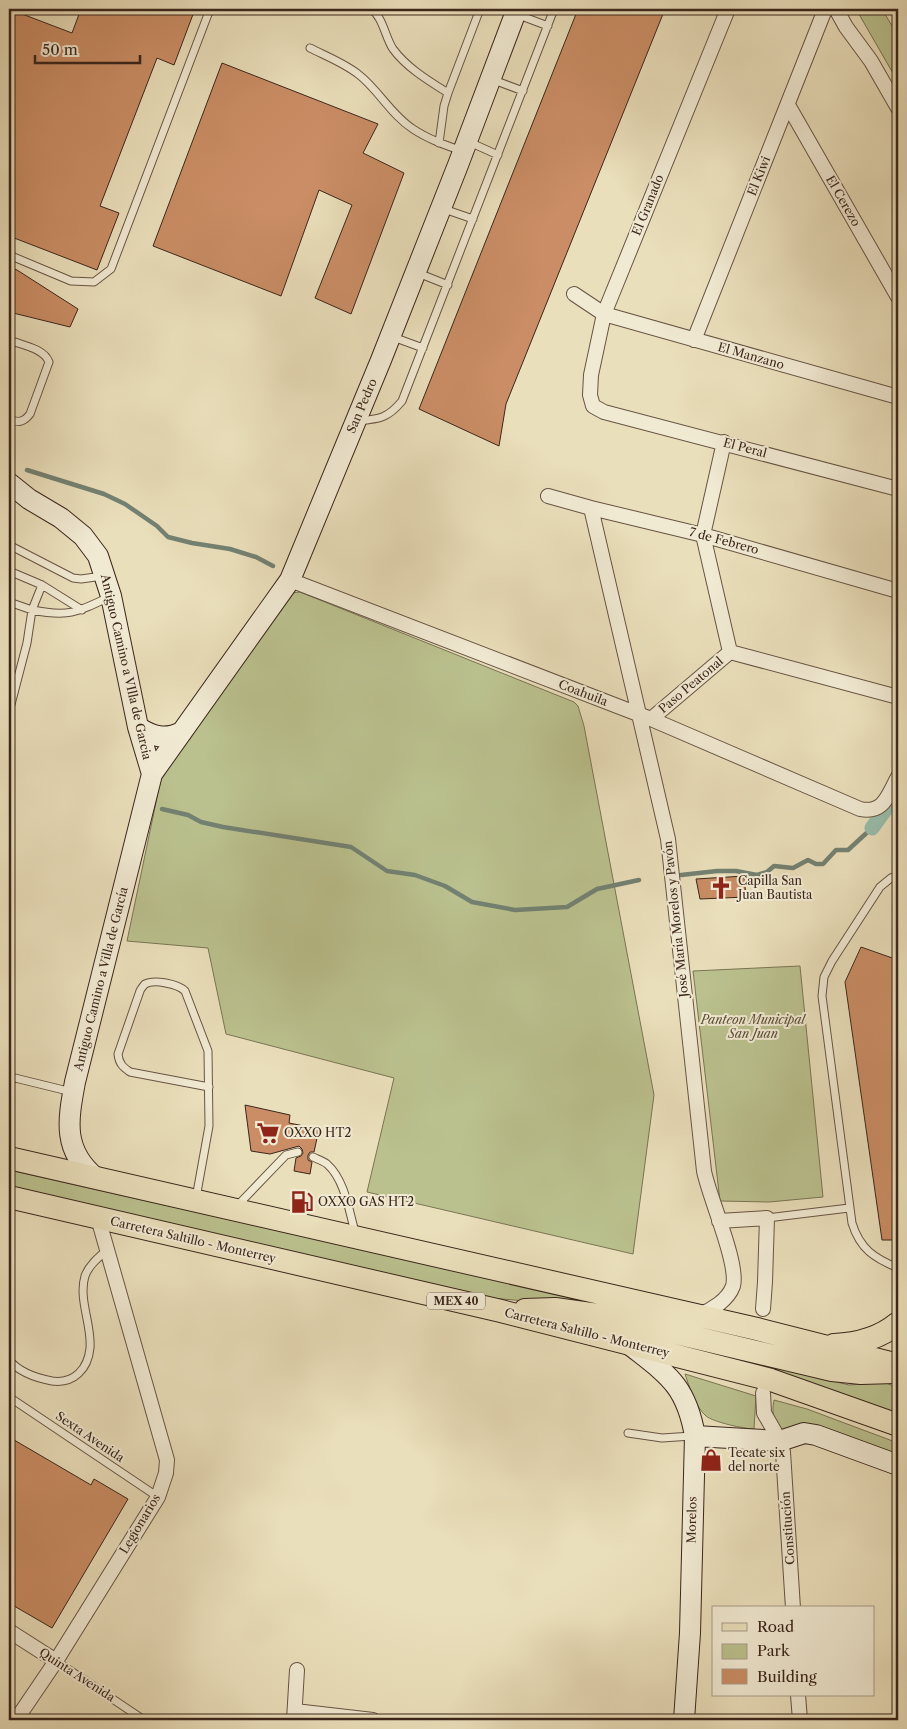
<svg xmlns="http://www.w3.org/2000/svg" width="907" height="1729" font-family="'Libre Caslon Text',serif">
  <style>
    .green { fill: #bac18e; stroke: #7a7455 }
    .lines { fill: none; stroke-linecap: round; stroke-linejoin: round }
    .stream { stroke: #738172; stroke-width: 4.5 }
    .canal { stroke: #98bdac; stroke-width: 15 }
    .building { fill: #ca8d65; stroke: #3b261c }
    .lane-casing { stroke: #675444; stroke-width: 9 }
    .street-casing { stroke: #675444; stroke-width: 16 }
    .secondary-casing { stroke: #3b261c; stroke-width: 22 }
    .primary-casing { stroke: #3b261c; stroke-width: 24 }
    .lane { stroke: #f1ead3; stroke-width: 7 }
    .street { stroke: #f1ead3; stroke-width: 14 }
    .secondary { stroke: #f1ead3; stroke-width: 20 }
    .primary { stroke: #eadfbb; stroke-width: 22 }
    .rail-casing { stroke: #3b261c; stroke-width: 5.5 }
    .rail { stroke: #f1ead3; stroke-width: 4; stroke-dasharray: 11; stroke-linecap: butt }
    .labels { text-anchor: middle; stroke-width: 4; stroke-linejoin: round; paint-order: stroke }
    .shield { fill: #f1ead3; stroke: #726153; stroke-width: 1 }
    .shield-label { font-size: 11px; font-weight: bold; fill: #3b261c }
    .street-label { font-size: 12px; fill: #3b261c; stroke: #f1ead3 }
    .poi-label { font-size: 12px; fill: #3b261c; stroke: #f1ead3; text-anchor: start }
    .park-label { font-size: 12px; font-style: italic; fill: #5b4d38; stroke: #f1ead3 }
  </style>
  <rect width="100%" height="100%" fill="#eadfbb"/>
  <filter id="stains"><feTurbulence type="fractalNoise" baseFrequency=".004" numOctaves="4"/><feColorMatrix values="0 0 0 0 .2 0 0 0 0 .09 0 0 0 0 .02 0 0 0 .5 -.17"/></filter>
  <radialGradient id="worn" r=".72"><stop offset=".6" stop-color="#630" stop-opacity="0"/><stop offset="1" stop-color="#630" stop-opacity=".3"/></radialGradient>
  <path class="green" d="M856 9H882L898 36V82Z
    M300 592 574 702 578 706 584 726 654 1095 633 1254 367 1192 394 1078 226 1034 208 948 127 941 163 769 291 593Z
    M800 966 823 1197 769 1202 720 1201 693 971Z
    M9 1170 821 1353 583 1306 491 1298 9 1189Z
    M653 1336 849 1385 864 1384 879 1380 898 1388V1416Z
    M685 1374 756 1396 754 1429C745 1429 713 1422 706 1416 696 1408 689 1386 685 1374Z
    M774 1400 807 1409 898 1443V1459L802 1423 786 1433C774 1422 771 1417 774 1400Z"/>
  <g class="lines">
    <path class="stream" d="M27 470 104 494 125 504 157 526 168 537 192 543 230 549 256 557 273 566
      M162 809 188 815 201 822 223 827 351 847 387 871 415 875 445 886 472 902 515 910 567 907 597 889 639 880
      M681 875 717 871H736L757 875 767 872 774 866 793 868 808 860 816 864H823L836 850H848L872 828"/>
    <path class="canal" d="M872 828 898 792"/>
  </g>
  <path class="building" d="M9 9 72 33 81 9H195L174 65 157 58 100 206 119 213 97 270 9 236Z
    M578 9H665L506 404 499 446 419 409Z
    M222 63 378 124 363 153 404 173 351 314 315 298 352 205 319 190 281 296 153 246Z
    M9 267 17 270 78 309 70 327 9 312Z
    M744 876 746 897 700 899 696 879Z
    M861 947 898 960V1240H882L845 982Z
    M245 1105 290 1115 289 1123 319 1129 314 1152H310L308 1155V1160L312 1162 310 1174 294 1171 296 1158 301 1156 303 1153 302 1149 299 1146 270 1154 251 1151Z
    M9 1437 91 1485 94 1479 128 1499 52 1628 9 1603Z"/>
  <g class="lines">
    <defs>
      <path id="lane" d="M371 9C383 17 385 37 393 49 407 68 429 81 448 93L444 106 439 143
        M516 14 548 26
        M310 48C326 56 344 63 358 74 378 89 391 115 413 129 428 139 445 145 462 151
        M491 79 523 91
        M448 93 480 9
        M467 141 498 155
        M441 208 473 219
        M9 255 71 281 94 282 111 269 210 9
        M418 273 448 285
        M393 337 423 348
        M9 340C21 345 44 348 49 362L30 414C24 422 17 424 9 418
        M358 421C380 419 388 418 402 401L554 9
        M9 545 73 578 81 579 103 576
        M9 571 42 585 32 610 9 602
        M42 585 82 610
        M9 712 27 643 32 610C68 617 76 613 109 597
        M898 875 891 878 880 887 832 961 824 977 822 996 852 1223C860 1249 874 1258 898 1268
        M9 1080 15 1078 72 1092
        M313 1157C317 1159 323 1161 327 1164 345 1180 349 1211 355 1232
        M196 1198 209 1126 208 1051 185 991C178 984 154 979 145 984 144 985 140 990 140 991L118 1054C119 1064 123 1067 130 1072L209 1087
        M236 1207 286 1155 298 1152
        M767 1218 849 1208
        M9 1360C20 1373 36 1378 52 1381 74 1384 88 1369 90 1348 92 1325 78 1299 85 1276 89 1265 99 1257 107 1250
        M9 1397 158 1497
        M628 1433 662 1438 692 1436
        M56 1661 144 1720"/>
      <path id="street" d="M728 9 604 314 591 375 590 395 593 406 604 412 898 489
        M836 9 846 27 871 61 898 108
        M788 105 898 297
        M574 294 604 314 898 397
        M694 340 824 12
        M724 442 703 535 730 652
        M548 496 591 508 703 535 898 591
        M591 508 668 839 704 1171C709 1197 739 1264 733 1286 728 1300 712 1310 699 1315
        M290 580 651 719 860 809C884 814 888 795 898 777
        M730 652 898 697
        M651 719 730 652
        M719 1221 767 1218 765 1282 763 1309
        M763 1393 764 1413 780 1441 783 1452 793 1608
        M9 1631 56 1661
        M798 1695 800 1720
        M295 1711 373 1720
        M16 1720 56 1661 158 1497 166 1473 167 1460 98 1218
        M294 1720 297 1670"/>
      <path id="secondary" d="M9 483 29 499 61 518 83 536 98 556 111 596 138 727 152 774
        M138 727C153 737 165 740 182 732
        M96 1178C62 1150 68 1120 75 1082L152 774 290 580 381 360 458 165 517 9
        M630 1345C668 1375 686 1385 695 1436L690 1633 684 1720
        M695 1436 780 1441 804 1433 816 1435 898 1465"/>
      <path id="primary" d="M9 1158 757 1329 898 1365
        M9 1197 501 1311 771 1380 898 1425
        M525 1310 555 1309 605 1316 832 1370 861 1373 895 1372
        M834 1345C858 1344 880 1338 898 1323"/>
    </defs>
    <use href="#lane" class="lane-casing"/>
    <use href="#street" class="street-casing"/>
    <use href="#secondary" class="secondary-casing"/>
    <use href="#primary" class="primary-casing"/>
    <use href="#lane" class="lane"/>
    <use href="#street" class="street"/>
    <use href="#secondary" class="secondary"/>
    <use href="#primary" class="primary"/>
    <defs>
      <path id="rail" d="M893 9 898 18"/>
    </defs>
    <use href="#rail" class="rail-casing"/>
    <use href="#rail" class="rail"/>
  </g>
  <defs>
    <symbol id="church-bare" viewBox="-9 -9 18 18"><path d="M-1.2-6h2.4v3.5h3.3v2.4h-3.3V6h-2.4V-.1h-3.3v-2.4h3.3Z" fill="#8f2418" stroke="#f1ead3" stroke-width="2.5" paint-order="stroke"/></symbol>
    <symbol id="supermarket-bare" viewBox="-9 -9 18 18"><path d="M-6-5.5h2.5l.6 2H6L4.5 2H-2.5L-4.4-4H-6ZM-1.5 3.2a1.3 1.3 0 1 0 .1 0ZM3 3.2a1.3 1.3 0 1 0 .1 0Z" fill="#8f2418" stroke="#f1ead3" stroke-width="2.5" paint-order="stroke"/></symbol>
    <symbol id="fuel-bare" viewBox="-9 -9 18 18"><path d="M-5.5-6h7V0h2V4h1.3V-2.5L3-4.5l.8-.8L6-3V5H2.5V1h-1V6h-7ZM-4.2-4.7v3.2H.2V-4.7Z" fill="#8f2418" stroke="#f1ead3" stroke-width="2.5" paint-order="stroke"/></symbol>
    <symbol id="shop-bare" viewBox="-9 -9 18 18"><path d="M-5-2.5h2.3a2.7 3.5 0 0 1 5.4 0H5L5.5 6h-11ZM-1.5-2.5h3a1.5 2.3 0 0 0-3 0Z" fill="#8f2418" stroke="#f1ead3" stroke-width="2.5" paint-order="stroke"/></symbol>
  </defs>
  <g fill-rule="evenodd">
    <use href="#church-bare" x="705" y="872" width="32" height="32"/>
    <use href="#supermarket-bare" x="252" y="1117" width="32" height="32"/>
    <use href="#fuel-bare" x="286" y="1186" width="32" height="32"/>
    <use href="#shop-bare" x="695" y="1444" width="32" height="32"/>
  </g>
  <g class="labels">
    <rect class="shield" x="427" y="1292.5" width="58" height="17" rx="4"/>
    <g class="shield-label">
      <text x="456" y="1305">MEX 40</text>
    </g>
    <g class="street-label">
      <text transform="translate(759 176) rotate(-68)" y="4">El Kiwi</text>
      <text transform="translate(843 201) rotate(60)" y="4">El Cerezo</text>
      <text transform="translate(648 205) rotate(-68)" y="4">El Granado</text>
      <text transform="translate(751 356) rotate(16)" y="4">El Manzano</text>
      <text transform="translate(362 406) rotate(-67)" y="4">San Pedro</text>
      <text transform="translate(745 448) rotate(15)" y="4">El Peral</text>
      <text transform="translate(724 541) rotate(15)" y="4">7 de Febrero</text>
      <text transform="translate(126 667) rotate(77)" y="4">Antiguo Camino a VIlla de Garcia</text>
      <text transform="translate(691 685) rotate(-40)" y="4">Paso Peatonal</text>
      <text transform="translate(583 693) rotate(21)" y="4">Coahuila</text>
      <text transform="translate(676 919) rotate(-96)" y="4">José María Morelos y Pavón</text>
      <text transform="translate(101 979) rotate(-76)" y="4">Antiguo Camino a Villa de García</text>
      <text transform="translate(193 1240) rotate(13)" y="4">Carretera Saltillo - Monterrey</text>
      <text transform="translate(587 1333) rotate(14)" y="4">Carretera Saltillo - Monterrey</text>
      <text transform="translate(90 1437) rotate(34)" y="4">Sexta Avenida</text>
      <text transform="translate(692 1520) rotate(-89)" y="4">Morelos</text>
      <text transform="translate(140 1524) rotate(-59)" y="4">Legionarios</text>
      <text transform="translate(788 1528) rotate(-94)" y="4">Constitución</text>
      <text transform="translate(77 1675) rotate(33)" y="4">Quinta Avenida</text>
    </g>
    <g class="poi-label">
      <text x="738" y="885">Capilla San<tspan x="738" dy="14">Juan Bautista</tspan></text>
      <text x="284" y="1137">OXXO HT2</text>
      <text x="318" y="1206">OXXO GAS HT2</text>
      <text x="728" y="1457">Tecate six<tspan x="728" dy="14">del norte</tspan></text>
    </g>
    <g class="park-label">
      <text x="753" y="1024">Panteon Municipal<tspan x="753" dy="14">San Juan</tspan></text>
    </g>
  </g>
  <rect width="907" height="1729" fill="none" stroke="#eadfbb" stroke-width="30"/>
  <rect x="10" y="10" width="887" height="1709" fill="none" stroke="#3b261c" stroke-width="2.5"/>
  <rect x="15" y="15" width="877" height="1699" fill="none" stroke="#3b261c"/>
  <rect x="712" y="1606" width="162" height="90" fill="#f1ead3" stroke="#a89c8a"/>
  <rect x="722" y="1623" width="25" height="8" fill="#eadfbb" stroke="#a89c8a"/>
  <text x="757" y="1632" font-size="15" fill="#3b261c">Road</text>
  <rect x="722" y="1644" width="25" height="15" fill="#bac18e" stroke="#a89c8a"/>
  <text x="757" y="1656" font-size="15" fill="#3b261c">Park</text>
  <rect x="722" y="1669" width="25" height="15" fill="#ca8d65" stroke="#a89c8a"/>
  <text x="757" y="1682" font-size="15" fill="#3b261c">Building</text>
  <path d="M35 55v8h105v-8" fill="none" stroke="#3b261c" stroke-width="2.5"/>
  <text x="42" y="55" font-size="15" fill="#3b261c" stroke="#f1ead3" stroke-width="4" paint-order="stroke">50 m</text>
  <rect width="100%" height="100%" filter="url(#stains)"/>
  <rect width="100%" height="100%" fill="url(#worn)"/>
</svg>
